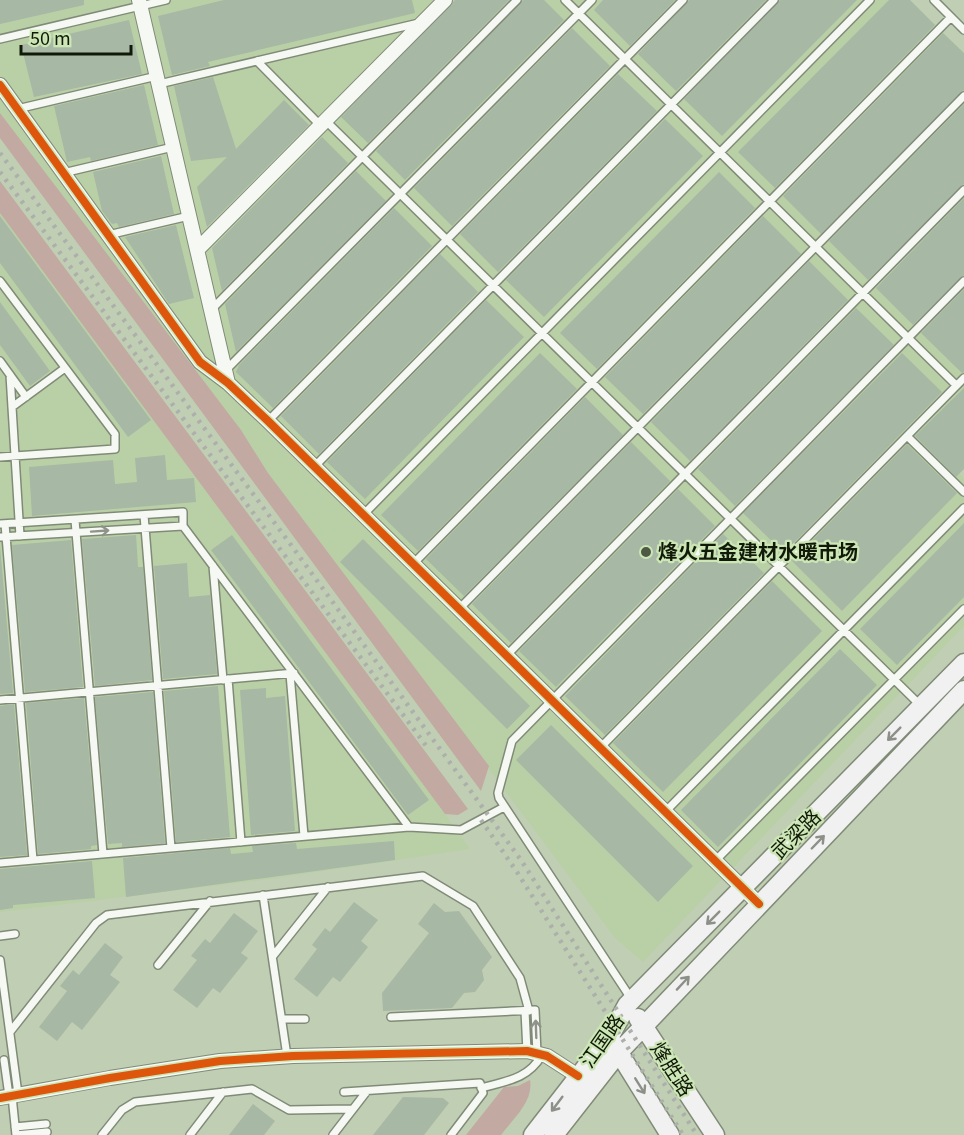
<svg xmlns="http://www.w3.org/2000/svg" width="964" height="1135" font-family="Georgia,'Noto Sans SC',serif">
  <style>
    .built { fill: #b9d0a6 }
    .green { fill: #c2a9a1 }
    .building { fill: #a7b8a4 }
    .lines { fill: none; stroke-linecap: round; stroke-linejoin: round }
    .service-casing { stroke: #808b77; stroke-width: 10 }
    .minor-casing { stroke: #808b77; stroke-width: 16 }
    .secondary-casing { stroke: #808b77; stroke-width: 21 }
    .service { stroke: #f6f8f4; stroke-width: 7 }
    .minor { stroke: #f6f8f4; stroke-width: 14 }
    .secondary { stroke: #f0f1f0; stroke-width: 18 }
    .rail { stroke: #acafaa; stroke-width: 4.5; stroke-dasharray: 3 6; stroke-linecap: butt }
    .cycleway-casing { stroke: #cce6b6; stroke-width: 11 }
    .cycleway { stroke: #dd560c; stroke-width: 8 }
    .oneway { stroke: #8f948a }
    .oneway2 { stroke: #8c9088 }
    .poi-dot { fill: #4e5944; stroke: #cce6b6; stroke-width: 2 }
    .labels { text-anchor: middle; stroke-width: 4.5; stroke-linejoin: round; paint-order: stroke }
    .poi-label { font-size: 20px; font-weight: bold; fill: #111a08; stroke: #cce6b6; text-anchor: start }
    .street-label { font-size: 20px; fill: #111a08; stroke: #cce6b6 }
  </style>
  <rect width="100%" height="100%" fill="#c0ceb4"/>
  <path class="built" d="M0 0H910L964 53V436L944 457 964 478V626L643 962 615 938 268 473 241 430 0 113Z
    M0 213 445 814 470 849 270 879 0 912Z"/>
  <path class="green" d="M0 113 241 430 268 473 489 766 481 791 0 138Z
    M0 181 468 809 458 815 445 814 0 213Z
    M530 1080C534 1101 513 1119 501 1135H466L504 1087 518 1086Z"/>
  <path class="building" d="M0 0H84V5L0 24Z
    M224 0H412L415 13 208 62 210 66 172 75 158 16Z
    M455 0H509L368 143 341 117Z
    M523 0H544L564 20 405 180 376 151Z
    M603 0H675L630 46 594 10Z
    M689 0H766L676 91 638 54Z
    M780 0H857L722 136 684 99Z
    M889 0H910L935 25 775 188 738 152Z
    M129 20 142 74 34 97 21 45Z
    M572 28 610 66 452 226 414 188Z
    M943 33 964 53V90L821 234 783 196Z
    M618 74 657 111 498 272 460 234Z
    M213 77 236 149 284 100 309 125 207 227 197 187 227 157 191 161 174 86Z
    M144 85 158 145 91 161 90 157 67 162 54 106Z
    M964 104V184L868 280 829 241Z
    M665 119 703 156 544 317 506 280Z
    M322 137 348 163 222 291 212 248Z
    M161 156 174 214 119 227 117 223 112 224 102 211 93 172Z
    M356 171 386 201 236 352 225 304Z
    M719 172 755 208 597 369 560 333Z
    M964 198V275L913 325 876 288Z
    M394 208 432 246 273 408 236 372 239 365Z
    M0 216 151 420 128 437 0 263Z
    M763 216 801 254 643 414 605 377Z
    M176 225 194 298 169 304 125 237Z
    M440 254 478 292 319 454 281 416Z
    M809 261 848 300 690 461 651 422Z
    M964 289V372L962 373 921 333Z
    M486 300 524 337 365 499 327 462Z
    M0 302 50 371 30 386 0 345Z
    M856 308 894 345 735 506 698 469Z
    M540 353 577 389 418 551 381 515Z
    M902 353 942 392 784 553 743 513Z
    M964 388V469L956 477 915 436Z
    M585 397 623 435 464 596 426 559Z
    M631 442 670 481 511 643 472 604Z
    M907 444 957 493 842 611 792 561Z
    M165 455 167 480 194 478 196 502 32 516 29 467 113 460 115 484 137 482 135 458Z
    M678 489 715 526 556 687 519 651Z
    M964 523V597L897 665 860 629Z
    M723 534 764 573 605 735 565 696Z
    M136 535 138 567H143L152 680 95 686 82 539Z
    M232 535 429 800 408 815 211 550Z
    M363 539 530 706 507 729 340 562Z
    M71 540 83 687 25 692 12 545Z
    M0 546 13 693 0 694Z
    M187 563 189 597 210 595 217 674 163 679 154 566Z
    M772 581 822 631 663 792 613 743Z
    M840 649 877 685 718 847 681 810Z
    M218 686 230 837 176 842 164 691Z
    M266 688V698L285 696 295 831 251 835 240 690Z
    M153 692 165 843 122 847V843L108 844 95 697Z
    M84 698 97 845 91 846V849L38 854 26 703Z
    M14 704 27 855 0 857V706Z
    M551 725 693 866 658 902 516 760Z
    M394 841 395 860 126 897 123 858 230 848 231 854 253 852 252 846 296 843 297 849Z
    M92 861 95 898 13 905V908L0 910V869Z
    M354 902 378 920 361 941 368 947 340 982 333 977 317 997 294 979 317 949 312 945 325 928 330 932Z
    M434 903 445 912 459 911 492 957 482 970 484 980 475 992 464 993 452 1008 383 1011 382 993 429 933 418 924Z
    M234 913 258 931 241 953 248 958 220 993 213 988 197 1008 173 990 197 960 191 956 205 939 210 943Z
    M105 943 123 957 110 975 120 982 82 1030 72 1022 57 1041 39 1027 67 991 60 986 73 970 79 975Z
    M403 1097 443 1098 449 1103 424 1135H373Z
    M253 1104 275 1121 264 1135H229Z"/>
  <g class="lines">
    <defs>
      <path id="service" d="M565 0 956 385
        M934 0 964 30
        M0 39 166 0
        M257 61 320 125
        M159 84 419 23
        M17 109 157 76
        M325 120 920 705
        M63 173 173 147
        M108 235 189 216
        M0 281 115 434V449L0 457
        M211 310 517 0
        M0 361 26 397
        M225 371 592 0
        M10 375 20 536
        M12 407 65 368
        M268 421 683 0
        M907 436 964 492
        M314 467 774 0
        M144 515 171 848
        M363 515 870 0
        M75 520 103 854
        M0 524 183 512V526L0 537
        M5 524 33 860
        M183 526 409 827
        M413 564 951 17
        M213 566 223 680
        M459 609 964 96
        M506 656 964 190
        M290 674 304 836
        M228 679 241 842
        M0 700 294 673
        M600 748 964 378
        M665 812 964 508
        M715 861 964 609
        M0 863 409 827 461 830 504 807
        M263 895 287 1056
        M0 936 15 934
        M273 956 328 887
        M0 960 18 1094
        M158 965 210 901
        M632 1000 499 798 498 793 512 741 964 281
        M525 1011 527 1051
        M391 1017 535 1010 537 1053
        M282 1019H305
        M10 1032 96 923 107 915 423 876 473 906 520 978 529 1011
        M4 1060 9 1096
        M481 1088C507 1081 528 1079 542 1055
        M344 1092 480 1083 483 1093 451 1135
        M12 1096 16 1135
        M15 1127 46 1124
        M16 1135 47 1132
        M102 1135 122 1110 135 1102 252 1089 289 1110 352 1109
        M190 1135 223 1092
        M333 1135 367 1091"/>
      <path id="minor" d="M139 0 228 383
        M0 85 200 362 228 383 268 421 759 904
        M197 250 445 0
        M0 1098 110 1078 220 1061 293 1056 527 1051 547 1056 578 1076"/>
      <path id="secondary" d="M638 1018 715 1135
        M613 1043 670 1135
        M533 1135 610 1036 627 1005 964 663
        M554 1135 619 1052 964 690"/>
    </defs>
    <use href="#service" class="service-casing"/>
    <use href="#minor" class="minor-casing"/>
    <use href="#secondary" class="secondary-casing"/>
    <use href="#service" class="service"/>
    <use href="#minor" class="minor"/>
    <use href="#secondary" class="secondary"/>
    <path class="rail" d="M0 153 291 545 521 860 697 1135
      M0 172 427 747
      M481 820 517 872 683 1135"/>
    <defs>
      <path id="cycleway" d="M0 85 200 362 228 383 268 421 759 904
        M0 1098 110 1078 220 1061 293 1056 527 1051 547 1056 578 1076"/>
    </defs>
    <use href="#cycleway" class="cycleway-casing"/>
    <use href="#cycleway" class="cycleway"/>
  </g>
  <defs><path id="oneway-shaft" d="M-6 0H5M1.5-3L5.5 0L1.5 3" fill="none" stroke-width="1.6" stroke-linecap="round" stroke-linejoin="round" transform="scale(1.5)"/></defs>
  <g class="oneway">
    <use href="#oneway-shaft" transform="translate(100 531) rotate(-4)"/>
    <use href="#oneway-shaft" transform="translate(536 1029) rotate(-92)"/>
  </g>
  <g class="oneway2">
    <use href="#oneway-shaft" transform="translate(894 734) rotate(135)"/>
    <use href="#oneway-shaft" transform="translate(818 842) rotate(-46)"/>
    <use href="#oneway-shaft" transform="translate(713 918) rotate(135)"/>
    <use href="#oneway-shaft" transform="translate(683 983) rotate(-47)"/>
    <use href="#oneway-shaft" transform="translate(640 1086) rotate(58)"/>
    <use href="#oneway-shaft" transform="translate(557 1104) rotate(127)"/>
  </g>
  <circle class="poi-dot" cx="646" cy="552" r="6"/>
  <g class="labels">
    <g class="poi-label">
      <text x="658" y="559">烽火五金建材水暖市场</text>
    </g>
    <g class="street-label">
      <text transform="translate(796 834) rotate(-45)" y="7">武梁路</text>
      <text transform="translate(602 1041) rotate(-55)" y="7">江国路</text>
      <text transform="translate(672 1069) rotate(57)" y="7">烽胜路</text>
    </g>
  </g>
  <path d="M21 45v9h110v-9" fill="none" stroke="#111a08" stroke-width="3"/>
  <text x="30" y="45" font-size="18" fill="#111a08" stroke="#cce6b6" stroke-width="4.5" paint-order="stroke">50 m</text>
</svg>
